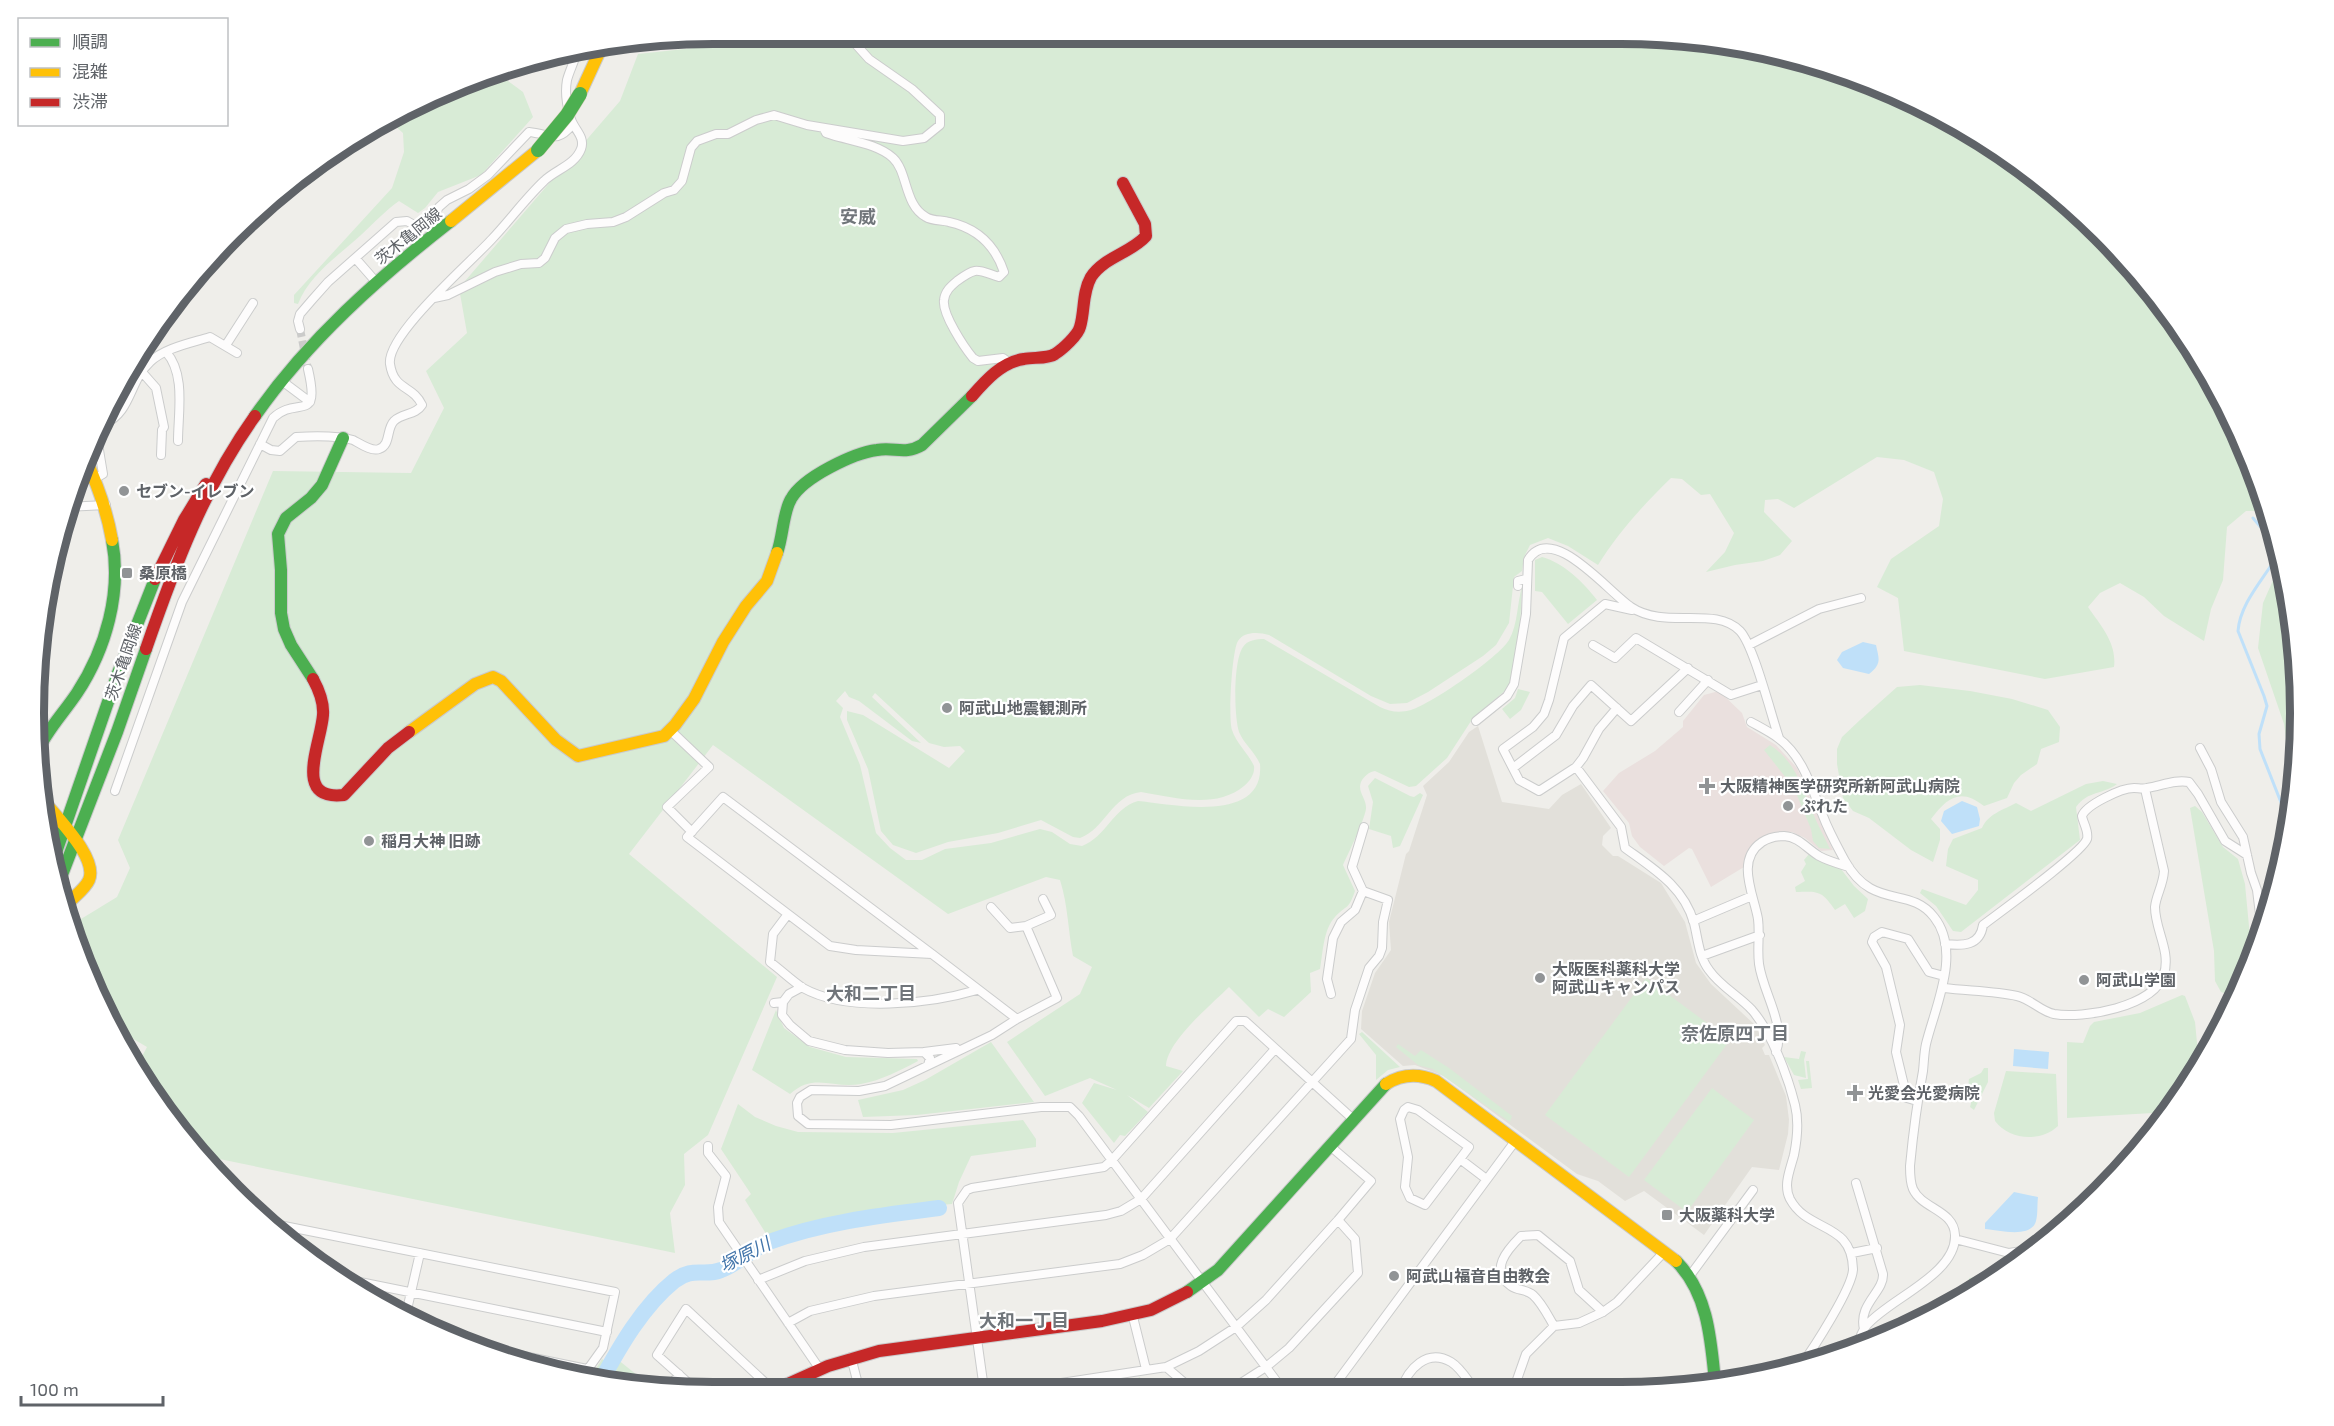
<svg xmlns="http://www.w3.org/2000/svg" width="2334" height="1426" font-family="'Exo 2','Noto Sans JP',sans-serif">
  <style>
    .education { fill: #e2e0da }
    .medical { fill: #eae0de }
    .green { fill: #d8ebd6 }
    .water { fill: #bfe0f9 }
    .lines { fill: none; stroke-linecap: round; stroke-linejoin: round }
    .stream { stroke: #bfe0f9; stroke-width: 3 }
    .river { stroke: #bfe0f9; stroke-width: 16 }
    .street-tunnel { stroke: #cbcbca; stroke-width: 8; stroke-dasharray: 8 4; stroke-linecap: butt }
    .street-casing { stroke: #cbcccc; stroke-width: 10 }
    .fast-casing { stroke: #cacacb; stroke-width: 14 }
    .slow-casing { stroke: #cacacb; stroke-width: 14 }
    .jam-casing { stroke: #cacacb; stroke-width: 14 }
    .street { stroke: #fdfcfc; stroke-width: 8 }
    .fast { stroke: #4caf50; stroke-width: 12 }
    .slow { stroke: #ffc107; stroke-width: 12 }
    .jam { stroke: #c62828; stroke-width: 12 }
    .fast-bridge-casing { stroke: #d7ceb8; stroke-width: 15; stroke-linecap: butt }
    .fast-bridge { stroke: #4caf50; stroke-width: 14 }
    .poi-dot { fill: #919496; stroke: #fff; stroke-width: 2 }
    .labels { text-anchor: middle; stroke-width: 4.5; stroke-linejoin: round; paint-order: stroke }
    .street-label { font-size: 16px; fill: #5f6368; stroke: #fff }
    .poi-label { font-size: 16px; font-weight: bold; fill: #5f6368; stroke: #fff; text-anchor: start }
    .neighbourhood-label { font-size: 18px; font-weight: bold; fill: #70757a; stroke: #fff }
    .water-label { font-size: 18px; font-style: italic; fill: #4174aa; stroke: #fff }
    .rim { fill: none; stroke: #5f6368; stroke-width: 8 }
  </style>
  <rect width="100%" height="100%" fill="#efeeea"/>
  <path class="education" d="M1478 726 1502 802 1549 809 1562 795 1581 784 1611 828 1603 836 1602 845 1613 856H1618L1661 883 1685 922 1696 963 1711 984 1755 1025 1765 1045 1762 1048 1765 1055H1769L1786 1096 1789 1120 1788 1134 1779 1170 1752 1167 1704 1235 1644 1191 1625 1201 1598 1181 1577 1174 1444 1076 1415 1065 1403 1066 1361 1029 1362 1011 1375 973 1391 950 1389 922 1406 854 1409 851 1427 795 1423 786 1449 762 1469 732Z"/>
  <path class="medical" d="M1719 691 1742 713 1747 727 1776 745 1797 768 1833 850 1821 851 1805 838 1792 832 1771 833 1757 840 1750 848 1744 867 1711 887 1692 849 1689 848 1664 866 1640 847 1632 836 1629 823 1603 791 1619 773 1655 751 1683 727V721L1704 695Z"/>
  <path class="green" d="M713 39H1709L1881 85 2035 173 2132 264 2210 373 2265 494 2269 511H2246L2227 527 2223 580 2211 609 2204 641 2164 616 2144 597 2120 583 2100 593 2088 607C2101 626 2117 643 2114 667L2045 679 1904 651 1898 598 1877 587 1891 559 1939 526 1943 499 1934 472 1904 460 1877 457 1794 508 1778 499 1765 500 1764 512 1792 541 1780 555 1763 561 1735 565 1706 572 1725 552 1734 533 1710 494 1701 495 1682 479 1671 478C1644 504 1618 533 1598 565L1568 546 1548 538 1530 545 1524 557 1522 571 1514 577 1509 623 1496 645 1483 656 1428 692 1407 703 1390 704 1371 696 1269 635C1259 632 1244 631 1238 641 1232 650 1228 718 1232 730 1236 743 1248 753 1254 766 1255 774 1250 781 1244 786 1215 810 1173 797 1141 792 1112 795 1105 829 1080 838L1073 837 1041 820 998 833 948 842 916 853 893 845 881 831 868 769 847 720V711L863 715 949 768 965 751 960 746 944 747 929 743 875 693 872 697 921 743 912 741 859 701 849 697 845 691 836 701 843 708 840 717 860 765 876 833 890 848 906 860H922L945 849 991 843 1040 829 1052 832 1070 844 1082 846C1106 837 1113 808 1138 801 1171 804 1265 825 1260 764 1255 752 1244 744 1239 732 1234 717 1233 661 1243 647 1247 640 1257 639 1264 639L1380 707C1390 712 1400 713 1411 710 1431 704 1498 658 1509 640 1518 624 1517 603 1522 587L1520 628 1510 683 1507 689 1473 718 1447 758 1416 786 1409 787 1375 771C1369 772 1364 776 1361 782 1357 792 1367 799 1366 809 1364 821 1349 852 1343 865L1355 891C1348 911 1347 904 1335 917 1323 930 1323 953 1320 969L1310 973 1311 992 1284 1017 1268 1009 1259 1017 1229 987C1211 1005 1167 1041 1166 1066L1183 1071 1149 1108 1127 1095 1148 1112 1125 1136 1120 1135 1114 1143 1082 1103 1094 1083 1117 1090 1090 1078 1045 1096 1007 1042 1080 994 1092 967 1073 956C1068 930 1068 905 1060 880L1046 877 948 914 713 745 629 854 777 977 708 1135 684 1154 685 1185 670 1213 675 1253 200 1155 148 1091 136 1068 147 1047 118 1030 72 936 81 919 117 897 130 868 118 840 273 471 411 473 444 408 426 371 467 333 459 288 620 101 638 54 712 46Z
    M493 70 523 92 533 117 481 175 438 192 425 208 418 213 399 201C385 211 374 223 361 235 338 256 309 275 298 304L294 303V295L392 188 404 152 403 133 387 119 412 103Z
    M1542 557C1564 563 1583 582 1597 600L1568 624 1542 592 1535 591V560Z
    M2281 562 2295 624 2300 757 2294 793 2284 724 2258 648 2263 603Z
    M1920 685 1970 691 2012 699 2048 710 2060 727 2059 742 2041 749 2037 764 2021 775 2014 783 2007 798 1984 806C1960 787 1947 798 1931 819L1940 829V840L1933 862 1911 850 1869 818 1853 811 1843 798 1837 764V749L1842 737 1860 720 1897 687Z
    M1518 689 1530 692 1521 710 1510 719 1502 709 1515 698Z
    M1770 745C1795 761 1801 785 1812 811 1817 824 1824 836 1830 849L1819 848 1813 841 1811 829 1794 788 1764 750Z
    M1375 778 1410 796 1414 797 1420 793 1423 795 1400 846 1393 848 1391 836 1369 829 1373 802 1368 786Z
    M2103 781 2117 784C2102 795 2089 790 2076 807L2080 840 1961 932 1953 931 1936 906 1920 893 1922 889 1966 905 1978 890V880L1946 866 1948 849 1953 839 1982 828C1988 814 2003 810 2016 803L2031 811 2086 784Z
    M2195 806 2202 812 2223 847 2238 859 2245 884 2252 958 2236 997 2221 992 2215 981 2214 951 2190 808Z
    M1809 854 1841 869 1854 886 1868 899 1865 911 1854 918 1845 904 1835 910C1822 891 1819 891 1796 892L1795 887 1805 881 1801 872 1806 864 1804 860Z
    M1646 978 1730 1040 1629 1177 1545 1115Z
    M2182 995 2185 996 2195 1022 2199 1064 2170 1112 2067 1118V1042L2083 1043 2090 1026 2094 1022 2140 1013Z
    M776 1010 784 1028 810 1047 846 1057 917 1059 918 1061C899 1071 882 1080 861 1084 833 1089 814 1072 790 1094L752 1070Z
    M1362 1032 1400 1067 1388 1070 1376 1080V1055L1359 1034Z
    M991 1042 1034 1102 917 1115 863 1117 858 1100 903 1090 925 1080Z
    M1398 1044 1415 1056 1421 1050 1449 1068 1512 1116 1510 1122 1433 1069 1418 1065 1396 1047Z
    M1801 1051 1806 1052 1804 1060 1806 1078 1794 1075 1784 1057 1799 1059Z
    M1806 1061H1809L1812 1088 1801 1089 1798 1080 1808 1079Z
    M1984 1068H1988V1082L1974 1110 1970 1107C1974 1096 1967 1090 1969 1079L1981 1073Z
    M2006 1071 2056 1074 2058 1126C2041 1142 2010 1141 1995 1121L1994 1113Z
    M1712 1088 1754 1120 1687 1212 1644 1180Z
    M738 1104 755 1117 776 1126 798 1132 893 1133 1023 1120 1036 1139V1147L971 1156 959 1182 952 1204C889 1209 829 1216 768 1237L745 1200 751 1194 721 1149Z
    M1982 1276 1992 1280 1959 1303 1967 1292 1969 1278Z
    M602 1359 608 1363 599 1380 590 1378Z
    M617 1359 652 1387H625L605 1382Z
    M1140 1377 1142 1389H1116Z"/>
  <path class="water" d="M1863 642 1876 645C1879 659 1882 664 1869 674L1843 668 1837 660 1842 652Z
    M1962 801 1977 807 1980 819 1979 826 1952 834 1941 821 1944 811Z
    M2014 1049 2049 1052 2048 1069 2013 1066Z
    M2014 1192 2038 1197C2037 1205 2038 1214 2036 1221 2031 1239 1999 1230 1985 1229V1223Z"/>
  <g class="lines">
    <path class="stream" d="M2253 518 2269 537 2274 561C2260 583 2240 605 2238 631L2264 696 2267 706 2259 734 2260 749 2282 805 2288 829"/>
    <path class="river" d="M601 1381C620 1346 643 1306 674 1281 693 1266 704 1277 721 1270 738 1264 752 1248 769 1242 822 1222 884 1215 939 1208"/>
    <path class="street-tunnel" d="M300 329 308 369"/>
    <defs>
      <path id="street" d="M824 129 826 133 832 135C851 141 878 144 893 158 908 172 904 205 926 217 932 221 942 220 949 222 977 228 995 245 1004 272L999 277C977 270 977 266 957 281 951 286 945 291 944 300 942 314 964 347 973 358L978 361 1003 358 1010 363
        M356 259 377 283
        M434 298 448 295 495 272 521 264 539 263 545 258 555 238 566 229 587 224 613 222 626 217 664 193 674 190 682 181 691 148 697 141 716 134H728L756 120 774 115 807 125 903 141 924 138 940 125V115L912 89 869 59 851 39
        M300 329 298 321 300 314 312 300 328 282 396 222 407 221 419 228 432 219 439 207 447 200 469 189 488 175 529 132C550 134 557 144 572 125
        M226 345 253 303
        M166 352C186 374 178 413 178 441
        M141 371 156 388 164 427 162 430 161 455
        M282 381 310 402
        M104 424C132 412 129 381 150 362 164 348 191 343 210 337L237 353
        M260 444 271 450 280 451 296 437C313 436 336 435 353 440 359 443 372 452 379 449 391 445 386 429 394 421 402 413 416 415 422 405 413 385 394 391 390 364 386 335 471 262 492 239 510 220 525 199 544 181 555 170 575 165 581 149 586 136 572 128 570 116 567 106 565 91 567 80 570 69 575 61 577 50
        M96 478 103 474 97 438
        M66 507 106 505
        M1518 586V581L1526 579
        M1593 645 1615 658 1636 638 1731 695 1762 685
        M1749 645 1819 609 1861 598
        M1617 708 1599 729 1583 758 1576 767 1539 791 1519 780 1503 749 1533 727 1544 714 1549 700 1564 638 1605 604 1632 610
        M1679 712 1708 680
        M1476 721 1507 696 1514 684 1526 614 1528 560C1552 521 1608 592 1631 607 1665 630 1715 605 1740 631 1754 646 1771 715 1779 738
        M1751 722C1760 727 1770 732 1778 738 1803 756 1812 789 1823 816 1829 832 1837 846 1845 861 1873 911 1909 885 1934 917 1962 952 1935 1007 1926 1044 1924 1053 1924 1062 1923 1071 1917 1103 1913 1134 1910 1166 1910 1173 1910 1182 1913 1189 1922 1209 1954 1210 1955 1235 1957 1274 1889 1299 1867 1325 1861 1331 1859 1342 1855 1350
        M670 730 709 767 667 807 692 832
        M2200 748 2211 769 2221 802 2243 837 2251 873 2257 890 2262 931
        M1576 767 1621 827 1625 848C1654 869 1684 887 1694 923 1698 939 1699 957 1709 970 1720 986 1739 996 1752 1010 1772 1033 1788 1077 1795 1105 1799 1121 1797 1140 1794 1155 1790 1170 1783 1185 1790 1199 1808 1233 1852 1221 1853 1269 1853 1287 1813 1349 1801 1365
        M1513 768 1556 735 1573 706 1591 685 1631 721 1688 668
        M115 791 182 602 273 418C297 395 321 425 308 369
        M723 797 932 954 856 950 830 946 687 837Z
        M991 907 1010 928 1026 926
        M788 914 773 934 770 962C781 970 792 981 803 988 848 1013 930 1004 977 990
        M1693 921 1752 896
        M1945 944C1963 946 1980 946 1983 925 2000 912 2082 853 2087 839 2089 831 2083 823 2082 816 2086 805 2121 788 2134 788 2138 788 2143 789 2147 788 2161 786 2175 779 2189 782L2198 794 2225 841 2247 855
        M932 954 1017 1019 992 1035 885 1086 859 1091 811 1090 800 1097 797 1103 798 1116 808 1124 891 1125 1041 1107H1070L1079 1116 1283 1390
        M1702 956 1760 935
        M802 987 789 994 783 1002 782 1015 790 1025 809 1041 845 1050 888 1053 924 1052 930 1058 928 1065
        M1944 988C1968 991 1994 991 2017 996 2031 999 2040 1011 2054 1014 2083 1019 2154 1007 2164 974 2171 951 2155 930 2155 907 2156 895 2163 886 2164 871L2145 789
        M1331 994 1327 979 1333 938 1341 922 1355 910 1363 891
        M774 1003 783 1002
        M1017 1019 1057 998 1026 926 1051 915 1043 899
        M924 1052 956 1048
        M1776 1052C1786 1024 1763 993 1759 964 1757 949 1760 934 1758 919 1754 895 1735 860 1762 842 1768 838 1776 836 1784 836 1799 837 1806 848 1819 856 1828 861 1839 864 1849 867
        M1917 1101 1907 1098 1896 1052 1900 1025 1886 967 1872 942 1874 937 1882 932 1908 939 1929 972 1944 976
        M708 1146V1153L726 1176 718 1207 719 1222 819 1368
        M1330 1146 1371 1181 1338 1220
        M1460 1159 1469 1147 1418 1110 1408 1107 1404 1110 1400 1119 1408 1157 1405 1187 1410 1198 1425 1205 1460 1159 1485 1178
        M1856 1183 1883 1274C1884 1292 1858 1304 1864 1329
        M264 1222 615 1292 603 1348 583 1376
        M1955 1239 2009 1253 2035 1249
        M1852 1253 1877 1248
        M1689 1277 1753 1190
        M345 1279 607 1332
        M758 1280 805 1261 864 1247 1106 1215 1121 1211 1141 1199 1275 1049
        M406 1314 420 1253
        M1133 1317 1146 1369
        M788 1323 810 1311 874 1296 1120 1264 1143 1255 1170 1239 1351 1039 1355 1010 1369 968 1379 956 1382 948 1383 922 1388 900 1363 891 1352 867 1364 827
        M1554 1326C1548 1316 1542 1303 1533 1295 1526 1289 1518 1291 1511 1286 1489 1270 1507 1250 1521 1236L1538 1235 1570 1261 1579 1290 1603 1312
        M456 1342 587 1369
        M851 1357 859 1388
        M1166 1367 1193 1390
        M670 1387 679 1374
        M694 1388 657 1355 686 1309 771 1388
        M984 1389 958 1203 967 1190 972 1188 1104 1167 1112 1160 1236 1021H1245L1354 1120
        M1022 1389 1166 1367 1199 1351 1236 1327 1266 1300 1338 1220 1355 1239 1358 1273 1289 1348 1266 1367 1230 1390
        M1331 1390 1516 1140
        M1401 1390C1408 1369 1427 1348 1451 1362 1461 1368 1468 1381 1476 1391
        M1513 1391 1526 1354 1554 1326 1579 1323 1603 1312 1617 1302 1665 1251"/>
      <path id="fast" d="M255 416C308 340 378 278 451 221
        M777 553C783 537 783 512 791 499 803 477 854 453 877 450 895 447 905 455 922 445L972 396
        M313 679 291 645 284 629 281 613V570L278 534 286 518 311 498 322 485 343 438
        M36 754C46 731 63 714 77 693 106 649 122 592 112 540
        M53 861 118 673 155 579
        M58 885 117 732 146 649
        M1676 1261C1708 1293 1711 1340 1715 1382
        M1187 1292 1218 1270 1386 1084"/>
      <path id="slow" d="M580 94 603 44
        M451 221 538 150
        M86 460C98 486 107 511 112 540
        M409 732 475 684 493 677 501 681 556 740 578 756 664 736 675 725 694 699 723 642 746 606 767 581 777 553
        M38 793C51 813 99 856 89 880 84 891 71 898 64 908
        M1386 1084C1402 1074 1418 1073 1436 1081L1676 1261"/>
      <path id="jam" d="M972 396C986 380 1002 362 1024 359 1033 357 1048 359 1055 354 1063 349 1078 335 1080 327 1085 310 1082 293 1091 277 1104 257 1131 253 1146 236L1145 224 1123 183
        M155 579 184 520 206 484
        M146 649C174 568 204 487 255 416
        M313 679C319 690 324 702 323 715 321 744 292 801 344 795L388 748 409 732
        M779 1388 828 1366 879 1351 1102 1321 1151 1310 1187 1292"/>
    </defs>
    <use href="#street" class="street-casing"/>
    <use href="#fast" class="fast-casing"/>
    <use href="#slow" class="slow-casing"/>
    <use href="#jam" class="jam-casing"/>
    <use href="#street" class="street"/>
    <use href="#fast" class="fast"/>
    <use href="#slow" class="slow"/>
    <use href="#jam" class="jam"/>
    <defs>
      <path id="fast-bridge" d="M538 150 567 115 580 94"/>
    </defs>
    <use href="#fast-bridge" class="fast-bridge-casing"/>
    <use href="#fast-bridge" class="fast-bridge"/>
  </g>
  <g class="poi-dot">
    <circle cx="124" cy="491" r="6"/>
    <rect x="121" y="567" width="12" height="12" rx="3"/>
    <circle cx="947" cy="708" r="6"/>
    <path d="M1704 777h6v6h6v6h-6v6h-6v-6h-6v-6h6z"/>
    <circle cx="1788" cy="806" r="6"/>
    <circle cx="369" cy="841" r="6"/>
    <circle cx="1540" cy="978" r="6"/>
    <circle cx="2084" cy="980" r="6"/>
    <path d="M1852 1084h6v6h6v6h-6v6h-6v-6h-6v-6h6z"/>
    <rect x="1661" y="1209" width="12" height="12" rx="3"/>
    <circle cx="1394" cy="1276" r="6"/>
  </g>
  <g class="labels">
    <g class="street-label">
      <text transform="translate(408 236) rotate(-39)" y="6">茨木亀岡線</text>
      <text transform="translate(123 662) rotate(-71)" y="6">茨木亀岡線</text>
    </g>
    <g class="poi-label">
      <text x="136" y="497">セブン-イレブン</text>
      <text x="139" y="579">桑原橋</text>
      <text x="959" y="714">阿武山地震観測所</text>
      <text x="1720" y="792">大阪精神医学研究所新阿武山病院</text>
      <text x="1800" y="812">ぷれた</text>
      <text x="381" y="847">稲月大神 旧跡</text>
      <text x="1552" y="975">大阪医科薬科大学<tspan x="1552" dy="18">阿武山キャンパス</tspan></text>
      <text x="2096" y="986">阿武山学園</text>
      <text x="1868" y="1099">光愛会光愛病院</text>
      <text x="1679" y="1221">大阪薬科大学</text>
      <text x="1406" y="1282">阿武山福音自由教会</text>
    </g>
    <g class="neighbourhood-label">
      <text x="858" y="223">安威</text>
      <text x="871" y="1000">大和二丁目</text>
      <text x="1735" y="1040">奈佐原四丁目</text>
      <text x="1024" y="1327">大和一丁目</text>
    </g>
    <g class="water-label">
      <text transform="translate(745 1255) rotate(-27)" y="6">塚原川</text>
    </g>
  </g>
  <path d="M0 0H2334V1426H0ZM713 44H1621A669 669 0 0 1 2290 713V713A669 669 0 0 1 1621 1382H713A669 669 0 0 1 44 713V713A669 669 0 0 1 713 44Z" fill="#fff" fill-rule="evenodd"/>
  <path class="rim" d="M713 44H1621A669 669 0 0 1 2290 713V713A669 669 0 0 1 1621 1382H713A669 669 0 0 1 44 713V713A669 669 0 0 1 713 44Z"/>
  <rect x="18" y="18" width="210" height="108" fill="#ffffff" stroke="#bfc1c3" stroke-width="1.5"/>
  <rect x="30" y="38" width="30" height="9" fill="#4caf50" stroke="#bfc1c3" stroke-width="1.5"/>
  <text x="72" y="48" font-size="18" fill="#5f6368">順調</text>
  <rect x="30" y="68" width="30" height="9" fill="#ffc107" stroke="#bfc1c3" stroke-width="1.5"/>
  <text x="72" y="78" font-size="18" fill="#5f6368">混雑</text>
  <rect x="30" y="98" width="30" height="9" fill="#c62828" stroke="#bfc1c3" stroke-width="1.5"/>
  <text x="72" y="108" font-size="18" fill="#5f6368">渋滞</text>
  <path d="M21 1396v9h142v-9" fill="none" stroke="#5f6368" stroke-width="3"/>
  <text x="30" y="1396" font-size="18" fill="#5f6368" stroke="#ffffff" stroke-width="4.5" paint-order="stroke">100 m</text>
</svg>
